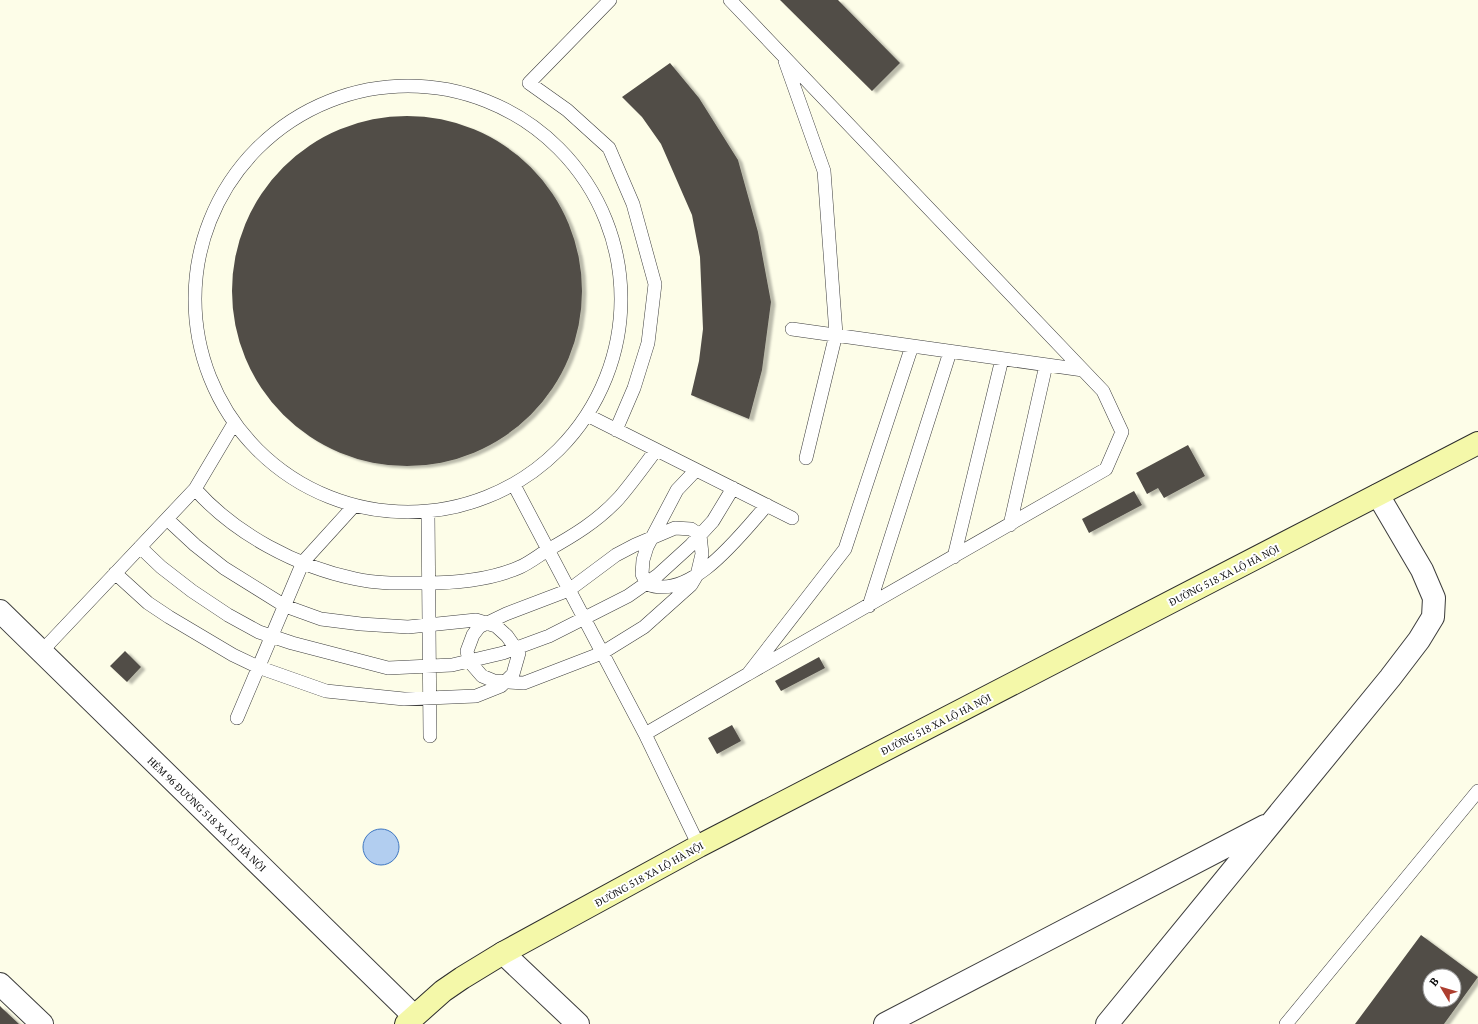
<svg xmlns="http://www.w3.org/2000/svg" width="1478" height="1024" font-family="'PT Serif',serif">
  <style>
    .water { fill: #b2cef0; stroke: #3f77c1 }
    .building { fill: #514d47; fill-rule: evenodd; filter: url(#shadow) }
    .lines { fill: none; stroke-linecap: round; stroke-linejoin: round }
    .lane-casing { stroke: #3d3d3d; stroke-width: 14 }
    .street-casing { stroke: #3d3d3d; stroke-width: 24 }
    .secondary-casing { stroke: #2c2c2c; stroke-width: 24 }
    .lane { stroke: #fff; stroke-width: 13 }
    .street { stroke: #fff; stroke-width: 22 }
    .secondary { stroke: #f4f8a9; stroke-width: 22 }
    .labels { text-anchor: middle; stroke-width: 4; stroke-linejoin: round; paint-order: stroke }
    .street-label { font-size: 10px; fill: #0a0a0a; stroke: #fff }
  </style>
  <defs>
    <filter id="shadow"><feDropShadow dx="4.5" dy="2.5" stdDeviation="1" flood-color="#0004"/></filter>
  </defs>
  <rect width="100%" height="100%" fill="#fdfde8"/>
  <path class="water" d="M363 847a18 18 0 1 1 36 0a18 18 0 1 1-36 0Z"/>
  <path class="building" d="M780 0H838L900 63 872 91Z
    M670 63 699 98 738 160 758 232 771 302 762 370 749 419 691 395 699 361 703 329 700 257 692 215 661 144 642 117 622 97Z
    M232 291a175 175 0 1 1 350 0a175 175 0 1 1-350 0Z
    M1188 445 1205 476 1164 498 1158 488 1147 494 1136 473Z
    M1134 491 1142 505 1089 533 1082 519Z
    M125 651 141 667 127 682 110 666Z
    M819 657 825 668 781 691 775 681Z
    M732 725 741 741 717 754 708 738Z
    M1421 935 1478 977 1444 1024H1355ZM1430 976H1454V1000H1430Z
    M0 1006 3 1009 19 1024H0Z"/>
  <g class="lines">
    <defs>
      <path id="lane" d="M610 0 529 83 567 110 609 148 633 204 655 284 648 343 634 388 616 430
        M730 0 1103 391 1122 432 1106 469 748 674
        M785 61 824 171 836 334 806 458
        M195 299a213 213 0 1 1 426 0a213 213 0 1 1-426 0Z
        M792 329 1083 370
        M587 415 792 518
        M696 470 677 490 647 547 643 560 642 574 647 584C691 602 741 534 767 505
        M514 485 645 734
        M195 489C235 534 297 567 356 579 379 584 402 583 425 583 457 583 491 580 520 567 529 563 538 556 546 551 573 536 598 521 619 498 632 483 644 466 656 450
        M428 513 430 736
        M1010 525 1046 365
        M675 528 691 529 700 535 702 554 697 575 691 585 644 627 602 653 524 683 494 681 482 676 469 661 467 651 473 635 479 627 506 614 569 590 616 555 635 545Z
        M140 547 161 567 192 591 228 615 259 632 292 643 388 668 452 665 503 653 549 636 628 596 658 575 691 545 713 521 733 488
        M954 557 1002 359
        M115 573 148 603 169 617 233 655 258 667 326 691 404 699 476 696 501 686 513 674 519 653 507 636 496 626 476 620 408 627 361 624 321 619 285 606 224 568 195 545 167 519
        M869 606 950 352
        M41 652 195 489 233 425
        M237 718 303 562 353 507
        M699 846 645 734 748 674 845 549 912 346
        M1286 1024 1478 791"/>
      <path id="street" d="M0 611 414 1016
        M503 953 578 1024
        M0 984 42 1024
        M885 1024 1265 826
        M1107 1024 1390 678 1419 640 1433 617 1434 598 1422 570 1378 495"/>
      <path id="secondary" d="M406 1024 443 991 462 978 503 953 699 846 1478 443"/>
    </defs>
    <use href="#lane" class="lane-casing"/>
    <use href="#street" class="street-casing"/>
    <use href="#secondary" class="secondary-casing"/>
    <use href="#lane" class="lane"/>
    <use href="#street" class="street"/>
    <use href="#secondary" class="secondary"/>
  </g>
  <g class="labels">
    <g class="street-label">
      <text transform="translate(1224 575) rotate(-27)" y="4">ĐƯỜNG 518 XA LỘ HÀ NỘI</text>
      <text transform="translate(936 724) rotate(-27)" y="4">ĐƯỜNG 518 XA LỘ HÀ NỘI</text>
      <text transform="translate(207 814) rotate(44)" y="4">HẺM 96 ĐƯỜNG 518 XA LỘ HÀ NỘI</text>
      <text transform="translate(649 874) rotate(-29)" y="4">ĐƯỜNG 518 XA LỘ HÀ NỘI</text>
    </g>
  </g>
  <g transform="translate(1442 988) rotate(308)"><circle r="19" fill="#ffffff" stroke="#9d9d9d"/>
  <path d="M0-3L7 15L0 10L-7 15Z" fill="#ad3e2f"/>
  <text y="-6" font-size="11" font-weight="bold" text-anchor="middle" fill="#0a0a0a">B</text>
  </g>
</svg>
